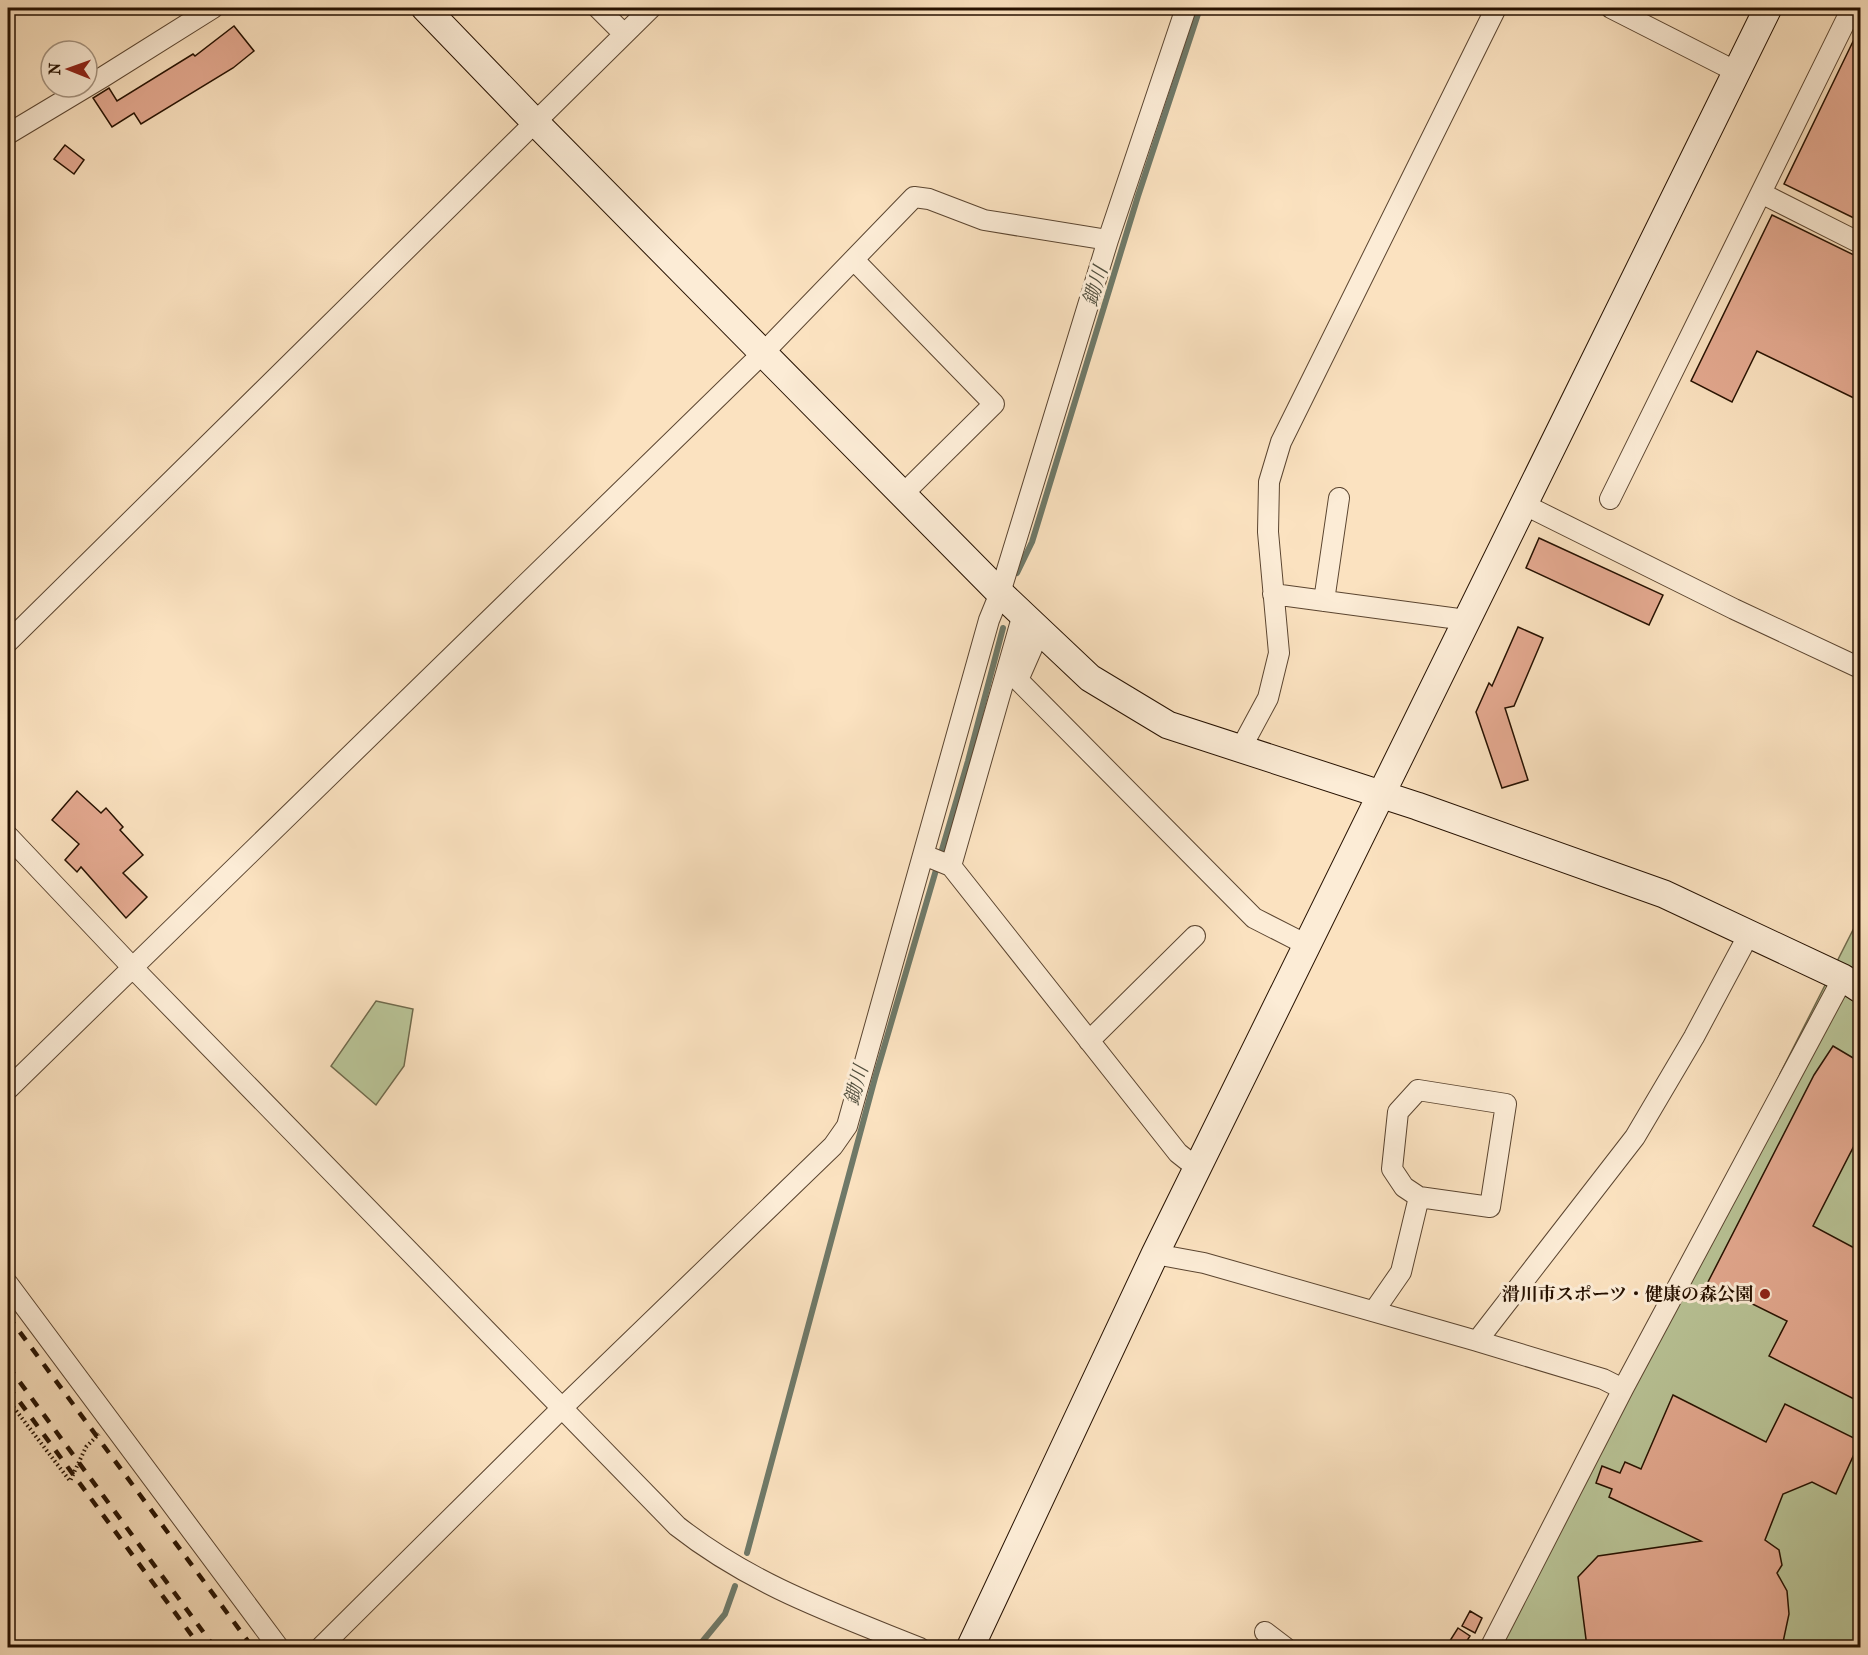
<svg xmlns="http://www.w3.org/2000/svg" width="1868" height="1655" font-family="'IM FELL French Canon','Noto Serif JP',serif">
  <style>
    .green { fill: #b9c497; stroke: #706a4c; stroke-width: 1.5 }
    .lines { fill: none; stroke-linecap: round; stroke-linejoin: round }
    .stream { stroke: #6f7968; stroke-width: 6 }
    .building { fill: #e4a990; stroke: #261100; stroke-width: 1.5 }
    .street-casing { stroke: #5b4530; stroke-width: 22 }
    .secondary-casing { stroke: #261100; stroke-width: 29 }
    .path { stroke: #261100; stroke-width: 4; stroke-dasharray: 1.5 3; stroke-linecap: butt }
    .street { stroke: #fcecd6; stroke-width: 20 }
    .secondary { stroke: #fcecd6; stroke-width: 27 }
    .rail { stroke: #261100; stroke-width: 4.5; stroke-dasharray: 10 10; stroke-linecap: butt }
    .poi-dot { fill: #8f2418; stroke: #fcecd6; stroke-width: 2 }
    .labels { text-anchor: middle; stroke-width: 6; stroke-linejoin: round; paint-order: stroke }
    .poi-label { font-size: 18px; font-weight: bold; fill: #261100; stroke: #fcecd6; text-anchor: end }
    .water-label { font-size: 20px; font-style: italic; fill: #504e3d; stroke: #fcecd6 }
  </style>
  <rect width="100%" height="100%" fill="#fbe2c0"/>
  <filter id="stains"><feTurbulence type="fractalNoise" baseFrequency=".00333" numOctaves="4"/><feColorMatrix values="0 0 0 0 .2 0 0 0 0 .09 0 0 0 0 .02 0 0 0 .5 -.17"/></filter>
  <radialGradient id="worn" r=".72"><stop offset=".6" stop-color="#630" stop-opacity="0"/><stop offset="1" stop-color="#630" stop-opacity=".3"/></radialGradient>
  <path class="green" d="M1860 916V1647H1490Z
    M376 1001 413 1009 404 1066 376 1105 331 1066Z"/>
  <g class="lines">
    <path class="stream" d="M1017 573 1032 542 1138 196 1200 8
      M747 1553 875 1078 968 761 1003 628
      M697 1648 725 1614 735 1586"/>
  </g>
  <path class="building" d="M234 26 254 51 233 68 141 124 134 113 112 127 93 98 109 88 117 101 193 54 195 56Z
    M1860 27V221L1784 184Z
    M65 145 84 160 74 174 54 159Z
    M1772 215 1860 258V401L1757 351 1732 402 1691 381Z
    M1539 538 1663 595 1649 625 1526 568Z
    M1518 627 1543 638 1514 706 1505 708 1528 780 1502 788 1476 712 1489 683 1492 686Z
    M77 791 101 813 106 808 123 827 120 830 143 855 123 873 147 897 126 918 81 867 77 872 65 860 79 844 52 820Z
    M1833 1046 1860 1062V1134L1813 1226 1860 1251V1402L1769 1356 1787 1321 1708 1282 1814 1075Z
    M1673 1395 1766 1442 1785 1404 1860 1441 1836 1494 1812 1482 1783 1494 1765 1540 1779 1550 1782 1565 1777 1573 1787 1591 1789 1614 1782 1647H1587L1578 1577 1598 1556 1701 1541 1609 1497 1612 1489 1596 1483 1602 1466 1620 1473 1625 1462 1641 1469Z
    M1470 1611 1482 1618 1475 1633 1462 1626Z
    M1458 1628 1470 1636 1463 1647H1446Z"/>
  <g class="lines">
    <defs>
      <path id="street" d="M598 8 624 34
        M1611 8 1737 72
        M8 134 103 77 213 8
        M1761 193 1860 243
        M854 260 994 404 903 494
        M1610 499 1852 8
        M1523 504 1734 609 1860 668
        M1273 594 1466 620
        M1324 601 1339 498
        M1040 630 1018 680 1254 918 1307 945
        M8 642 651 8
        M1240 750 1268 698 1279 653 1268 532 1269 482 1281 442 1496 8
        M8 836 133 968 677 1526C752 1585 833 1613 920 1648
        M924 855 951 866 1023 614
        M951 866 1178 1153 1197 1168
        M1089 1041 1195 936
        M8 1089 763 353 914 197 929 199 984 220 1108 240
        M1155 1254 1204 1263 1477 1341
        M8 1284 279 1648
        M1374 1311 1401 1272 1419 1197 1490 1207 1506 1104 1418 1090 1398 1112 1392 1169 1404 1187 1419 1197
        M1623 1389 1603 1379 1477 1341 1635 1137 1694 1037 1749 934
        M1265 1632 1286 1648
        M320 1648 562 1408 833 1146 847 1126 989 620 1000 593 1108 240 1186 8
        M1490 1648 1623 1389 1843 978"/>
      <path id="secondary" d="M425 8 534 121 1000 593 1090 678 1168 725 1417 806 1664 894 1843 978 1860 989
        M970 1648 1155 1254 1768 8"/>
    </defs>
    <use href="#street" class="street-casing"/>
    <use href="#secondary" class="secondary-casing"/>
    <path class="path" d="M8 1400 70 1481 86 1447 99 1434"/>
    <use href="#street" class="street"/>
    <use href="#secondary" class="secondary"/>
    <path class="rail" d="M8 1316 253 1648
      M8 1366 215 1648
      M8 1386 201 1648"/>
  </g>
  <circle class="poi-dot" cx="1765" cy="1294" r="6"/>
  <g class="labels">
    <g class="poi-label">
      <text x="1753" y="1300">滑川市スポーツ・健康の森公園</text>
    </g>
    <g class="water-label">
      <text transform="translate(1095 286) rotate(-73)" y="7">鋤川</text>
      <text transform="translate(856 1085) rotate(-75)" y="7">鋤川</text>
    </g>
  </g>
  <rect width="1868" height="1655" fill="none" stroke="#fbe2c0" stroke-width="30"/>
  <rect x="9" y="9" width="1850" height="1637" fill="none" stroke="#261100" stroke-width="3"/>
  <rect x="15" y="15" width="1838" height="1625" fill="none" stroke="#261100" stroke-width="1.5"/>
  <g transform="translate(69 69) rotate(271)"><circle r="28" fill="#fcecd6" stroke="#a69480" stroke-width="1.5"/>
  <path d="M0-4.5L10 22L0 15L-10 22Z" fill="#8f2418"/>
  <text y="-9" font-size="16" font-weight="bold" text-anchor="middle" fill="#261100">N</text>
  </g>
  <rect width="100%" height="100%" filter="url(#stains)"/>
  <rect width="100%" height="100%" fill="url(#worn)"/>
</svg>
